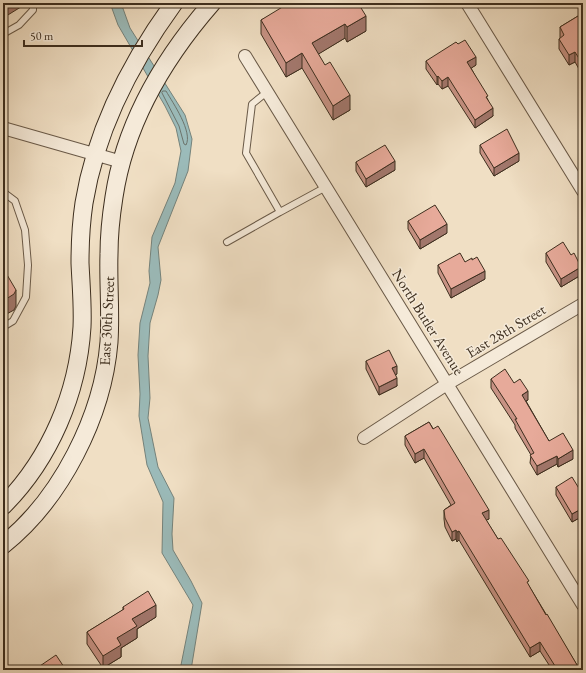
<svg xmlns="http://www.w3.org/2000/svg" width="586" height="673" font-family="'EB Garamond',serif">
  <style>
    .water { fill: #9bbbba; stroke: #75837c }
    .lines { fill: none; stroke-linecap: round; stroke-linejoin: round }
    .shore { stroke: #6c746c; stroke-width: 1 }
    .lane-casing { stroke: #6a5a48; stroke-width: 8 }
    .street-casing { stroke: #6a5a48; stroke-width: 14 }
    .secondary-casing { stroke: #3d2e1e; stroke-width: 19 }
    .lane { stroke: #f5ead9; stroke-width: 6 }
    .street { stroke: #f5ead9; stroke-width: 12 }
    .secondary { stroke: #f5ead9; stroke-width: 17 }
    .wall { fill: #c79284; stroke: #3d2e1e }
    .shaded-wall { fill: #a2776c; stroke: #3d2e1e }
    .building { fill: #e7aa9a; stroke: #3d2e1e }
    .labels { text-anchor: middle; stroke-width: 3; stroke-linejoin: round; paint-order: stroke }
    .street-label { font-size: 15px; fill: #3d2e1e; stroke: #f5ead9 }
  </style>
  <rect width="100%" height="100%" fill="#f0dfc4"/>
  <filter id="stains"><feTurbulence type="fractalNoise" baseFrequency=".005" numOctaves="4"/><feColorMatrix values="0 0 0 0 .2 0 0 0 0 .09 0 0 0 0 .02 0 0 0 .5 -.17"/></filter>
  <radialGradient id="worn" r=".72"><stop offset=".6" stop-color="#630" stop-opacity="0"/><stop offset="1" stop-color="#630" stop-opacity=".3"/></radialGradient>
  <path class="water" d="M110 3H121L130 28 185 115 192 139 188 171 158 247 161 280 158 295 150 323 148 356 150 398 148 418 158 467 174 498 172 534 173 550 191 581 202 603 191 670H180L193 605 162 553 163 502 147 465 139 416 140 394 138 355 140 323 150 283 149 271 152 237 175 183 181 151 176 128 165 106 118 25Z"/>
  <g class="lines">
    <path class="shore" d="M163 91H166C173 103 193 132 186 145L184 144 179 126 162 93Z"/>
    <defs>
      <path id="lane" d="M3 34 19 25 33 10V3
        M267 92 252 104 246 153 280 212 326 187
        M3 192 15 201 25 230 28 265 26 297 13 321 3 327
        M227 242 280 212"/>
      <path id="street" d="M467 3 583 191
        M245 56 583 605
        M3 128 122 162
        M364 438 447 384 583 304"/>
      <path id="secondary" d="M3 506C50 459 78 393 82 327 83 306 81 285 80 263 80 243 81 223 84 203 96 130 131 62 174 3
        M3 545C61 499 103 416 109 342 111 312 108 283 109 254 109 235 111 216 114 197 125 124 164 58 212 3"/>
    </defs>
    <use href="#lane" class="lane-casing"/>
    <use href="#street" class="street-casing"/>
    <use href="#secondary" class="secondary-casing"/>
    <use href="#lane" class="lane"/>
    <use href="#street" class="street"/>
    <use href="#secondary" class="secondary"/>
  </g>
  <path class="wall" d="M293 5 366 31 347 42 345 38 318 54 350 110 333 120 302 68 286 77 261 34V20Z
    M583 13V76L575 62 569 65 559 49V39L560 38V27Z
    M426 61 476 65 471 68 488 100 493 116 475 128 448 86 442 89 438 84 437 85 426 69Z
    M480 145 519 161 494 176 480 153Z
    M356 162 395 170 366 187 356 171Z
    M408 221 447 233 420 249 408 229Z
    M546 253 581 275 561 287 546 262Z
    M465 262 485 279 451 298 438 273V265Z
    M366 361 397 374 395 375 397 386 379 395 366 369Z
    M491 379 514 383 528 400 526 401 549 441 573 459 558 467 557 464 537 475 530 463 531 455 515 428V425L491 388Z
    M429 422 489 519 486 520 498 539 529 586 580 670H549V669L551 668 540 651 530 657 459 540 457 542 456 539 452 541 445 527 444 519V510L451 505 424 458 415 463 405 445V436Z
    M556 487 583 495V516L572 522 556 495Z
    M123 607 156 617 137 629V638L121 648V657L103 668 87 644V632L123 610Z"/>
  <path class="shaded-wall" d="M14 3H24V5L3 18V9Z
    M366 16V31L347 42V27Z
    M345 24V38L312 58V43Z
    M575 52V62L569 65V55Z
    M302 53V68L286 77V63Z
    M476 57V65L467 71V62Z
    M438 76V84L437 85V77Z
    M448 77V86L442 89V81Z
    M350 95V110L333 120V106Z
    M493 108V116L475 128V120Z
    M519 153V161L494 176V168Z
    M395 161V170L366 187V179Z
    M4 219V235H3V220Z
    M447 224V233L420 249V240Z
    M581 267V275L561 287V279Z
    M485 271V279L451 298V289Z
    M16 290V306L14 310 3 316V301Z
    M397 366V374L392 376V368Z
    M397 378V386L379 395V387Z
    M528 391V400L522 403V395Z
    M5 406V418L3 419V407Z
    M424 449V458L415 463V454Z
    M573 450V459L558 467V459Z
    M557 456V464L537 475V466Z
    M583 508V516L572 522V514Z
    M489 510V519L482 522V513Z
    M456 530V539L452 541V532Z
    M459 531V540L457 542V532Z
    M156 605V617L137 629V638L121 648V657L103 668V656L117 638 132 619Z
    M540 642V651L530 657V648Z"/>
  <path class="building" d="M3 3H14L3 9Z
    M289 3H292L293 5 295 3H358L366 16 347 27 345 24 312 43 325 65 330 62 350 95 333 106 302 53 286 63 261 20Z
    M583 13V65L575 52 569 55 559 39 564 35 560 27Z
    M465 40 476 57 467 62 488 96 486 97 493 108 475 120 448 77 442 81 438 76 437 77 426 61 456 42 458 44Z
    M507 129 519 153 494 168 480 145Z
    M385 145 395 161 366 179 356 162Z
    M435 205 447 224 420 240 408 221Z
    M563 242 571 255 574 253 581 267 561 279 546 253Z
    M460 253 465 262 472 258V260L477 257 485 271 451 289 438 265Z
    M3 268 16 290 14 294 3 301Z
    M389 350 397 366 392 368 397 378 379 387 366 361Z
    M505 369 514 383 520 379 528 391 522 395 549 441 563 433 573 450 558 459 557 456 537 466 530 455 534 453 515 419H517L491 379Z
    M429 422 433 429 438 426 443 434 489 510 482 513 498 539 501 538 529 581 527 582 531 589 546 615 547 614 580 670H550L549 669 555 666 540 642 530 648 459 531 457 532 456 530 452 532 445 518 444 510 455 503 424 449 415 454 405 436Z
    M572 477 583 495V508L572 514 556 487Z
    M148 591 156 605 132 619 137 626 117 638 121 645 103 656 87 632 124 609 123 607Z
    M56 655 66 670H34Z"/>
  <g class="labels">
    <g class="street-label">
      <text transform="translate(107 321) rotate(-87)" y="5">East 30th Street</text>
      <text transform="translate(428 322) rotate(58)" y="5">North Butler Avenue</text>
      <text transform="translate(506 331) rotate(-31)" y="5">East 28th Street</text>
    </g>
  </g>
  <rect width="586" height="673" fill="none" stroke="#f0dfc4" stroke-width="16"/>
  <rect x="4" y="4" width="578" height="665" fill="none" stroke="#3d2e1e" stroke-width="2"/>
  <rect x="8" y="8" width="570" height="657" fill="none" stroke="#3d2e1e"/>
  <path d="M24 40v6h118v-6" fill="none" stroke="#3d2e1e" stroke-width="2"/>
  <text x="30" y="40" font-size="12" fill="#3d2e1e" stroke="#f5ead9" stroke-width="3" paint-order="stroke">50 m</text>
  <rect width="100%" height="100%" filter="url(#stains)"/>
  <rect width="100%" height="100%" fill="url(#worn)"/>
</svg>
